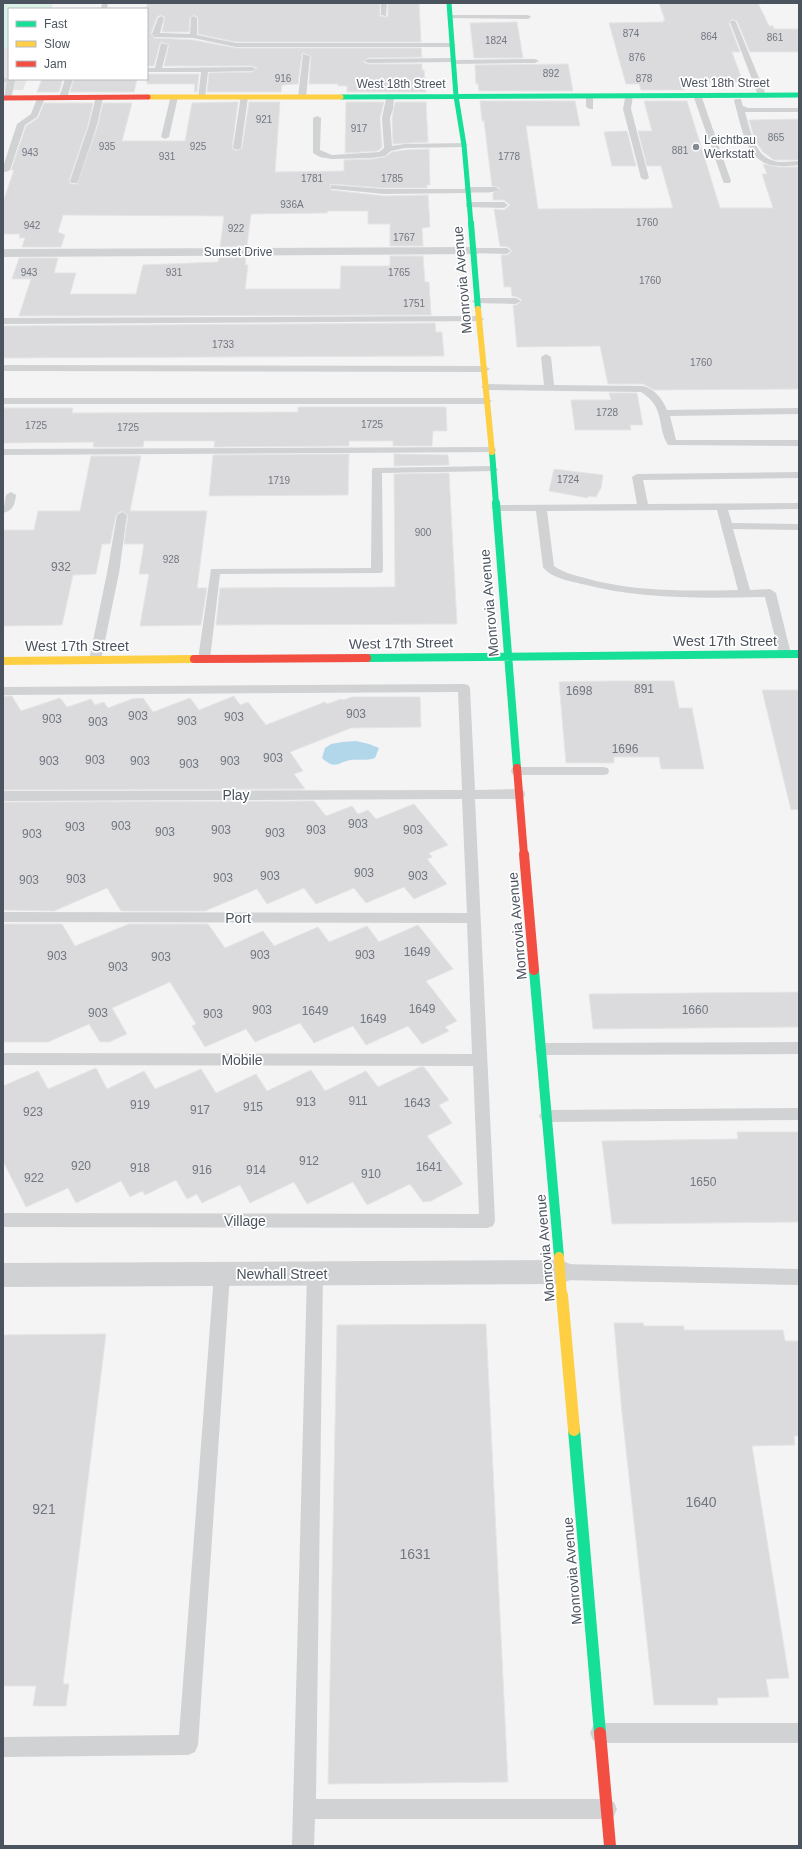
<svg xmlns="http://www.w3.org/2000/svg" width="802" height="1849" font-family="Helvetica,sans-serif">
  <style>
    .education { fill: #e6e5e5 }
    .green { fill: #dbf1e6 }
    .water { fill: #b2d7eb }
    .building { fill: #dbdbdd; stroke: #e5e5e6 }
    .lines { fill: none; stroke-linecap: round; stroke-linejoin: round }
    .lane { fill: #d0d2d4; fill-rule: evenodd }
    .street { fill: #d0d2d4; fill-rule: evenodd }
    .fast-far4 { stroke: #16e098; stroke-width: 5 }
    .fast-far3 { stroke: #16e098; stroke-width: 6 }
    .fast-far2 { stroke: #16e098; stroke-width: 8 }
    .fast-far1 { stroke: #16e098; stroke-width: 10 }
    .fast { stroke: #16e098; stroke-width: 12 }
    .slow-far4 { stroke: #ffcf43; stroke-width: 5 }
    .slow-far3 { stroke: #ffcf43; stroke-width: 6 }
    .slow-far2 { stroke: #ffcf43; stroke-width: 8 }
    .slow-far1 { stroke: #ffcf43; stroke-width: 10 }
    .slow { stroke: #ffcf43; stroke-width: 12 }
    .jam-far3 { stroke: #f24e42; stroke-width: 5 }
    .jam-far2 { stroke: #f24e42; stroke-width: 8 }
    .jam-far1 { stroke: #f24e42; stroke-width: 10 }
    .jam { stroke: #f24e42; stroke-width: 12 }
    .poi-dot { fill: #868b93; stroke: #fff; stroke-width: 1.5 }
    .labels { text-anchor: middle; stroke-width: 3.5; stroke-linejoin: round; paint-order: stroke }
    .far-number-label { font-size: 10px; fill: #707680 }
    .far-street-label { font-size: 12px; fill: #4b535f; stroke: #fff }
    .far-poi-label { font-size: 12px; fill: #4b535f; stroke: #fff; text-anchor: start }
    .number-label { font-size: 12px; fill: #707680 }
    .street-label { font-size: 14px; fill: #4b535f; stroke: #fff }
    .near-number-label { font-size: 14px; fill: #707680 }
  </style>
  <rect width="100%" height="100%" fill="#f4f4f4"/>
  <path class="education" d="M3 3H53L51 9H9V79H27L23 90H3Z"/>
  <path class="green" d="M3 3H52L50 9H9V48H3Z"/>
  <path class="water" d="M356 741 369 744 379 748 375 758C366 761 359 759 350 760 337 763 335 770 322 758L325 748 331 744 342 742Z"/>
  <path class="building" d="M147 3H380V16L386 17 388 16V3H419L421 42H236L198 34V18L195 15 190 18 189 32H162L165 17 160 15 157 17 151 33 154 38 193 40 236 48H421L422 57 368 58 363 62 368 64H422V70H424L426 92H347V86H338V84H309L311 56 303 53 302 54 298 84 282 85 281 92H207L209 73 252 72 257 68 252 66H164L169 45 161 42 160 43 154 66H147Z
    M659 3H758L769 26H773L774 29H799V52H750L737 21 732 19 729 23 740 52H732L743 82H681L684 90H641L639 84H626L609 23 664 22 663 20H665Z
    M517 22 523 58H474L470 23Z
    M568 64 573 91H479L478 84H476L475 65Z
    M147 74H199L197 92H194L195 84H147Z
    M42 79H63L59 92H37Z
    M74 79H137L134 92H70Z
    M480 101H575L580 126H526L538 209 673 208 661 166H647L638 131H652L644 101H687L720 208H773L762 174H767L763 164 778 167H799V389L654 390 643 384H608L600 346 517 347 513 305H517L522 300 517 297 512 296 511 287H504L501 255H508L512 251 508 247 500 246 494 209 504 210 510 205 504 200H493V193L500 188 492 186 484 121H482Z
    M238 102 232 148 236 151 242 148 249 102H280L275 172 341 171H344V160L372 159 385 157 392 152 405 150 429 149 430 185H427V188H384L331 184 330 185 331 190 384 196 428 195 430 227 422 228 423 246H390V224H368V211H328L327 213 251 214 247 246 220 247 224 216 63 215 58 232 65 235 61 247H22L25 238H19L20 234H3V202L14 170H11L26 126 38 118 44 103H93L88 125 69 181 71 184H77L98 125 103 103H132L122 141H185L192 103Z
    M346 102H384L380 118 382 147 378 151 345 153Z
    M395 102H426L428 142 393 144 392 118Z
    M799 119V160H774L763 152 755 140 749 120Z
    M627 131 636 166H612L604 132Z
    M390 256H423L425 282H429L431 315 19 316 31 279H12L19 258H58L54 273H76L70 294H136L143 265 218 262 219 257H246L245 265H248L245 289H340L341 266H390Z
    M435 323 436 332H442L444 356 3 358V326Z
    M609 393H637L643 425H630L631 430H575L571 400H611Z
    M298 407H446L447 431H433L432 446H393V441H349V446L214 447 215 441H144L143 447H93L94 442 3 443V408H73L72 413 298 412Z
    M349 454 348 495 209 496 213 455Z
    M394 454 448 455 449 465 394 466Z
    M91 456H141L130 511H207L197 588H207L201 625 140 626 149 574H139L144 544H124L128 515 121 511 116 515 110 544H102L96 574 73 575 62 625 3 626V530H34L38 511H80Z
    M554 469 603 475 601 488 596 497 588 496V498L549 491Z
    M449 473 457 624 216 625 220 588 395 587 394 474Z
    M611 681H674L679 708H692L704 769H661L659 757H614V763H566L559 682Z
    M762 690H799V809L791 810Z
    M3 696H12L21 711 60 698 67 707 91 699 95 705 104 702 108 708 132 699 143 698 153 712 190 698 199 710 234 696 240 705 248 702 266 725 325 702 327 704 341 699 343 700 352 697H420L421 727 351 728 290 752 303 771 294 774 305 789 3 790Z
    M314 801 326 816 352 806 358 814 368 810 376 819 414 804 448 845 429 853 432 857 427 859 447 884 414 899 404 887 366 903 354 888 316 904 304 888 267 904 257 889 205 911H121L107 888 54 911 3 910V802Z
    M3 924H62L75 946 129 924H208L225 948 263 931 274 946 318 927 329 942 367 926 379 942 418 925 453 969 426 981 457 1021 445 1027 449 1031 422 1044 408 1026 366 1045 353 1026 314 1043 300 1023 255 1042 246 1029 205 1047 192 1026 196 1024 170 982 112 1008 127 1034 109 1042H100L89 1024 48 1042H3Z
    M799 992V1027L593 1029 589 994Z
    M420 1067H424L449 1100 439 1105 452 1123 427 1136 463 1184 431 1201 423 1202 410 1184 367 1205 353 1182 307 1204 294 1182 250 1203 240 1185 202 1203 197 1194 187 1199 176 1180 145 1195 142 1191 130 1197 121 1181 76 1203 68 1188 26 1207 3 1161V1086L38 1071 48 1089 96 1068 107 1089 144 1071 155 1089 201 1069 216 1093 256 1074 267 1091 311 1070 325 1091 366 1071 378 1087Z
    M737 1132H799V1222L612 1224 602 1141 738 1139Z
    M614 1323H643L644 1326H684V1330H783L785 1341H799V1436H794L795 1445 752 1446 789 1678 766 1679 769 1697 717 1698 718 1705H654L622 1413Z
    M486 1324 508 1782 328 1784 337 1325Z
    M106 1334 63 1684H69L66 1706H33L36 1686H3V1335Z"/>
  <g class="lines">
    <path class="lane" d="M102 3H108L107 9H101Z
      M381 3H387L386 16 381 15Z
      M450 15H528L531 17 528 19 448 18 447 17Z
      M161 16 164 18 160 33 190 34 191 18 194 16 197 18V35L236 43H452L456 45 452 47H236L193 38 154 37 152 34 158 18Z
      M733 20 736 22 766 95 765 97 758 95 730 22Z
      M161 43 168 45 162 68 252 67 256 69 252 71 208 72 205 97 198 99 201 72H147V68H155Z
      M303 54 310 56 306 97 302 99 298 97Z
      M453 58 456 60 535 59 539 61 535 63 454 64 451 62 368 63 364 61 368 59Z
      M3 78 15 80 11 100 4 98 7 82H3Z
      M65 79H73L67 98 63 100 59 98Z
      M626 93 633 95 631 109 649 178 645 180 641 178 623 109Z
      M694 93 701 95 731 181 730 183H724L723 181 693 95Z
      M387 94 394 96 393 109 390 118 392 146 405 144 464 143 468 145 464 147 405 148 391 151 385 156 372 158 332 159 320 157 313 153V118L317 116 321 118 320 150 332 155 379 152 384 148 382 118Z
      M586 94 593 96V109H590L586 107Z
      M171 95 178 97 169 137 165 139 161 137Z
      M241 95 248 97 241 148 237 150 233 148Z
      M38 96 45 98 37 117 25 125 10 170 6 172H3V167L17 124 31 114Z
      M96 96 103 98 97 125 78 181 77 183H71L70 181 89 125Z
      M735 99H741L743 106 748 108H799V112H745C750 128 754 156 774 161 782 163 791 161 799 161V165C790 166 780 167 771 165 744 159 741 122 734 101Z
      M331 185 384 189H463L467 187H495L499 189C492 195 476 191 467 193L384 194 334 189H331Z
      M469 202H504L508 205 504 208 466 207V203Z
      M473 248H507L511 251 507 254 470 253V249Z
      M477 298H516L521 301 516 304 474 303 472 301Z
      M479 316 484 319 482 321 3 324V318Z
      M546 354 551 357 554 385 643 386C655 389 663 400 667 410L799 408V414L670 416 676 440H799V446L668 445C656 425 666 408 641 392L486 390 481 387 486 384 544 385 541 357Z
      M3 365 485 366 490 369 485 372 3 371Z
      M3 398H487L492 401 487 404H3Z
      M491 447 495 448 496 450 495 452 3 455V449Z
      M493 466 498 469 497 471 382 473 383 571 381 573 220 574 210 659 208 662H200L198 659 211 569 371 568 372 470 373 468Z
      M799 472V478L643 480 648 504 799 503V509L728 510 732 523 799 524V530L733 529 750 590 770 589 776 593 791 654 789 657H781L779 654 765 597C703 598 643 600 582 584 570 581 551 578 543 567L536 511H496L491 508 496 505 637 504 632 477 637 474ZM717 510 738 590C689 591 640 592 592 580 579 576 565 574 554 566L547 511Z
      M11 492 16 495C15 504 13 511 3 513L6 495Z
      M122 512 127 515 119 573 101 660 99 663H91L89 660 107 573 117 515Z
      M464 684 468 685 470 688 475 790 519 789 524 791 525 794 524 797 519 799H475L495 1221 493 1226 487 1228 3 1227V1213L479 1214 473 1066 3 1065V1053L472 1054 467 923 3 922V912L467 913 462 799 3 801V791L462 790 458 692 3 695V687Z
      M517 767H603L608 768 609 771 608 774 603 775H517L512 774 511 771 512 768Z
      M799 1042V1054L542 1055 537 1053 535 1049 537 1045 542 1043Z
      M799 1108V1120L547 1122 542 1121 539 1116 542 1111 547 1110Z
      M561 1264 799 1269V1285L561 1280 555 1277 553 1272 555 1267Z
      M222 1266 228 1269 230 1274 198 1745 195 1752 188 1755 3 1757V1737L179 1735 214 1274 216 1269Z
      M315 1266 321 1269 323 1274 316 1799H607L614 1802 617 1809 614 1816 607 1819H315L314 1846H292L307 1274 309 1269Z
      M600 1723H799V1743H600L593 1740 590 1733 593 1726Z"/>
    <path class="street" d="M473 247 478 248 480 251 478 254 3 257V249Z
      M561 1260 570 1264 574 1272 570 1280 561 1284 3 1287V1263Z"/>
    <path class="fast-far4" d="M449 3 456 96 464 145 471 224
      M341 97 799 95"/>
    <path class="fast-far3" d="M471 223 478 309
      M492 452 496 504"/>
    <path class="fast-far2" d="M496 503 517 768
      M367 658 799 654"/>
    <path class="fast-far1" d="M534 970 559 1257"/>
    <path class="fast" d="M574 1430 600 1733"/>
    <path class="slow-far4" d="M148 97H341"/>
    <path class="slow-far3" d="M478 309 492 452"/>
    <path class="slow-far2" d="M3 661 194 659"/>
    <path class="slow-far1" d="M559 1257 562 1296"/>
    <path class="slow" d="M562 1295 574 1430"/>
    <path class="jam-far3" d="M3 98 148 97"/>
    <path class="jam-far2" d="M194 659 367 658
      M517 768 524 855"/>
    <path class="jam-far1" d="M524 854 534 970"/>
    <path class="jam" d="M600 1733 610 1846"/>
  </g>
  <circle class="poi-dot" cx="696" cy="147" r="4"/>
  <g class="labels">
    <g class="far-number-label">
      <text x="631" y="37">874</text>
      <text x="709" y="40">864</text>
      <text x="775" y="41">861</text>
      <text x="496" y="44">1824</text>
      <text x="637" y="61">876</text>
      <text x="551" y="77">892</text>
      <text x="283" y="82">916</text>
      <text x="644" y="82">878</text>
      <text x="264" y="123">921</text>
      <text x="359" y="132">917</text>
      <text x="776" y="141">865</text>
      <text x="107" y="150">935</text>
      <text x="198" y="150">925</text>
      <text x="680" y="154">881</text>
      <text x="30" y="156">943</text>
      <text x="167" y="160">931</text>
      <text x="509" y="160">1778</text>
      <text x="312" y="182">1781</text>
      <text x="392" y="182">1785</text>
      <text x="292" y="208">936A</text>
      <text x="647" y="226">1760</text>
      <text x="32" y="229">942</text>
      <text x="236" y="232">922</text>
      <text x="404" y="241">1767</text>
      <text x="29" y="276">943</text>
      <text x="174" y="276">931</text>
      <text x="399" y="276">1765</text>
      <text x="650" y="284">1760</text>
      <text x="414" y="307">1751</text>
      <text x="223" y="348">1733</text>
      <text x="701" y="366">1760</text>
      <text x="607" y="416">1728</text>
      <text x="372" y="428">1725</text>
      <text x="36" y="429">1725</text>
      <text x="128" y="431">1725</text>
      <text x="568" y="483">1724</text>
      <text x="279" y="484">1719</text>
      <text x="423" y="536">900</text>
      <text x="171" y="563">928</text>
    </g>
    <g class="far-street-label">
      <text x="725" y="87">West 18th Street</text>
      <text x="401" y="88">West 18th Street</text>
      <text x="238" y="256">Sunset Drive</text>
    </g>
    <g class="far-poi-label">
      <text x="704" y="144">Leichtbau<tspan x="704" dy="14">Werkstatt</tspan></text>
    </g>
    <g class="number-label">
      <text x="61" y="571">932</text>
      <text x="644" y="693">891</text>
      <text x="579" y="695">1698</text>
      <text x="356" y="718">903</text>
      <text x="138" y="720">903</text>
      <text x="234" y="721">903</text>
      <text x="52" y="723">903</text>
      <text x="187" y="725">903</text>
      <text x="98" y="726">903</text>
      <text x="625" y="753">1696</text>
      <text x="273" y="762">903</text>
      <text x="95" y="764">903</text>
      <text x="49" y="765">903</text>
      <text x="140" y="765">903</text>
      <text x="230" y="765">903</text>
      <text x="189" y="768">903</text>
      <text x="358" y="828">903</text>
      <text x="121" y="830">903</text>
      <text x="75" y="831">903</text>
      <text x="221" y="834">903</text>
      <text x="316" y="834">903</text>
      <text x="413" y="834">903</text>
      <text x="165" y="836">903</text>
      <text x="275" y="837">903</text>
      <text x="32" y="838">903</text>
      <text x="364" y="877">903</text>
      <text x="270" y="880">903</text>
      <text x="418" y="880">903</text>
      <text x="223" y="882">903</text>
      <text x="76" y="883">903</text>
      <text x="29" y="884">903</text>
      <text x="417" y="956">1649</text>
      <text x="260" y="959">903</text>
      <text x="365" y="959">903</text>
      <text x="57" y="960">903</text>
      <text x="161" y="961">903</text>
      <text x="118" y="971">903</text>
      <text x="422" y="1013">1649</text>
      <text x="262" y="1014">903</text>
      <text x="695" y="1014">1660</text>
      <text x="315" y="1015">1649</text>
      <text x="98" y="1017">903</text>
      <text x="213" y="1018">903</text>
      <text x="373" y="1023">1649</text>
      <text x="358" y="1105">911</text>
      <text x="306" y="1106">913</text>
      <text x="417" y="1107">1643</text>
      <text x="140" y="1109">919</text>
      <text x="253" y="1111">915</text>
      <text x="200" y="1114">917</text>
      <text x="33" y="1116">923</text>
      <text x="309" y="1165">912</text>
      <text x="81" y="1170">920</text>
      <text x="429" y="1171">1641</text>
      <text x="140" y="1172">918</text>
      <text x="202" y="1174">916</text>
      <text x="256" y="1174">914</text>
      <text x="371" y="1178">910</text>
      <text x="34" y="1182">922</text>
      <text x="703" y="1186">1650</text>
    </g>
    <g class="street-label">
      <text transform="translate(462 280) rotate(-95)" y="5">Monrovia Avenue</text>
      <text transform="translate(489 603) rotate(-95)" y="5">Monrovia Avenue</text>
      <text x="725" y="646">West 17th Street</text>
      <text transform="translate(401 643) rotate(-1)" y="5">West 17th Street</text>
      <text x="77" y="651">West 17th Street</text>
      <text x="236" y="800">Play</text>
      <text x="238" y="923">Port</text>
      <text transform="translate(517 926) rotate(-95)" y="5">Monrovia Avenue</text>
      <text x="242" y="1065">Mobile</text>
      <text x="245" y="1226">Village</text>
      <text transform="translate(545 1248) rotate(-95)" y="5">Monrovia Avenue</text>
      <text x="282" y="1279">Newhall Street</text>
      <text transform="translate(572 1571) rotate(-95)" y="5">Monrovia Avenue</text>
    </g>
    <g class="near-number-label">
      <text x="701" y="1507">1640</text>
      <text x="44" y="1514">921</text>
      <text x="415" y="1559">1631</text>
    </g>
  </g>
  <rect width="802" height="1849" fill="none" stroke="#4b535f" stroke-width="8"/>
  <rect x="8" y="8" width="140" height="72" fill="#ffffff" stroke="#b7babf"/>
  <rect x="16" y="21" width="20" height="6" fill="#16e098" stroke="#b7babf"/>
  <text x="44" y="28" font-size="12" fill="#4b535f">Fast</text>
  <rect x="16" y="41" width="20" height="6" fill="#ffcf43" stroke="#b7babf"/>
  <text x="44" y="48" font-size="12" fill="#4b535f">Slow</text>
  <rect x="16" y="61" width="20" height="6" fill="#f24e42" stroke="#b7babf"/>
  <text x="44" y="68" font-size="12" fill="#4b535f">Jam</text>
</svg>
